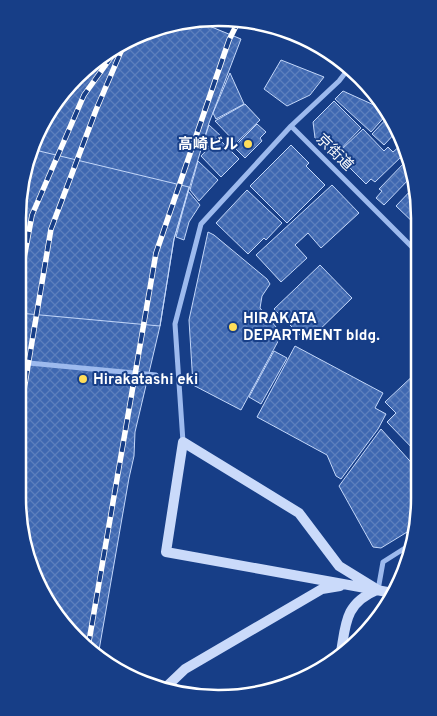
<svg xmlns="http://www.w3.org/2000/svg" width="437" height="716" font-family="Overpass,'Noto Sans JP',sans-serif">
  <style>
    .building { fill: url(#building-cross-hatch); stroke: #c3d7fa }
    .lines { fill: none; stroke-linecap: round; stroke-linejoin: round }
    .street { stroke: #9dbaee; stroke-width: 5 }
    .secondary { stroke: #cadafa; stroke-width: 10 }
    .rail-casing { stroke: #fff; stroke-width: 5.5 }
    .rail { stroke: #173e87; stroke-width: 4; stroke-dasharray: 11; stroke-linecap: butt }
    .poi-dot { fill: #ffde5a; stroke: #173e87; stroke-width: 2 }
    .labels { text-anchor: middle; stroke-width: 4; stroke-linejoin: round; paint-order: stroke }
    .poi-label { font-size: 15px; font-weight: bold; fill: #fff; stroke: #173e87; text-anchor: start }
    .street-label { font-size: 15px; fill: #fff; stroke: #173e87 }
    .rim { fill: none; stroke: #fff; stroke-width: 2.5 }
  </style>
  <defs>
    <pattern id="building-cross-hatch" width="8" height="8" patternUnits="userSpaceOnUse" patternTransform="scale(1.25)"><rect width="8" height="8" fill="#3f68b1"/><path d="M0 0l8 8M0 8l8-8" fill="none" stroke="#5c7fbd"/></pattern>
  </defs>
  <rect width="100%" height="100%" fill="#173e87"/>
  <path class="building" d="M192 19 241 39 209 123 174 239 160 326 135 432 134 456 129 478 98 656 59 620 28 562 18 497 19 193 33 142 59 96 118 45Z
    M281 60 324 77 310 95 287 106 264 89Z
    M230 73 244 104 216 119 213 113Z
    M343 91 385 110 388 113 371 132 335 99Z
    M334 101 361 128 334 156 315 138 313 122Z
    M245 104 260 120 236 143 215 121Z
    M390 115 393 118 397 131 384 145 372 134Z
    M257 124 266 132 260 138 262 141 245 158 234 147Z
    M209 125 222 137 220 139 218 137 208 147 203 143Z
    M363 129 384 151 388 147 393 152 401 145 404 154 375 182 371 179 366 184 339 157 342 153 340 151Z
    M218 138 239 159 221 177 201 156Z
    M291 145 309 163 306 166 325 185 287 223 250 186Z
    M31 149 189 187 174 239 160 326 19 313V193Z
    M198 161 218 180 199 201 190 190Z
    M406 161 411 177 384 205 376 198 382 191 379 189Z
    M332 185 359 213 321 248 308 233 295 245 307 258 281 282 256 255Z
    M414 187 419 205 418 227 396 206Z
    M247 190 282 223 266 240 264 238 248 254 216 223Z
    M188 191 200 205 189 222 184 240 176 237Z
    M208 232 214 235 267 279 270 284 262 296 260 308 282 334 241 410 193 385 189 320Z
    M320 265 352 298 307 342 274 309Z
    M295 346 383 393 375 408 386 414 378 429 341 479 336 476 327 455 257 417Z
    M274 351 287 358 261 404 249 397Z
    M418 371V454L387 422 396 413 385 402Z
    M381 429 418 470V523L417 526 381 548 373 547 339 486Z"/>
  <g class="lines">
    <path class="street" d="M291 126 419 254
      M18 362 156 375
      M183 442 175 324 201 224 291 126 339 81 349 68
      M378 590 383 562 413 543"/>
    <path class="secondary" d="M378 590 339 566 299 513 183 442 166 552 393 593
      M340 658C346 626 343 604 377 590
      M164 689 185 669 322 589 340 586"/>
    <defs>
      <path id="rail" d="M19 286 32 215 84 95 117 49
        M18 425 51 229 96 110 125 42
        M88 647 156 253 229 40 238 22"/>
    </defs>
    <use href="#rail" class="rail-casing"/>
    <use href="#rail" class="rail"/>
  </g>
  <g class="poi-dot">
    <circle cx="248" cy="144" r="5"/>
    <circle cx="233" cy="327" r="5"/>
    <circle cx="83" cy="379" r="5"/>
  </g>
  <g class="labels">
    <g class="poi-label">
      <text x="238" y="149" text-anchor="end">高崎ビル</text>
      <text x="243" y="323">HIRAKATA<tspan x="243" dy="17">DEPARTMENT bldg.</tspan></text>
      <text x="93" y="384">Hirakatashi eki</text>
    </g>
    <g class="street-label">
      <text transform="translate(335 152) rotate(45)" y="5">京街道</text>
    </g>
  </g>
  <path d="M0 0H437V716H0ZM218 26H219A192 192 0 0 1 411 218V498A192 192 0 0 1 219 690H218A192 192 0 0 1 26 498V218A192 192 0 0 1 218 26Z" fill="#173e87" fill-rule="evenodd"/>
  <path class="rim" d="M218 26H219A192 192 0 0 1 411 218V498A192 192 0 0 1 219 690H218A192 192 0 0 1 26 498V218A192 192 0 0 1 218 26Z"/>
</svg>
